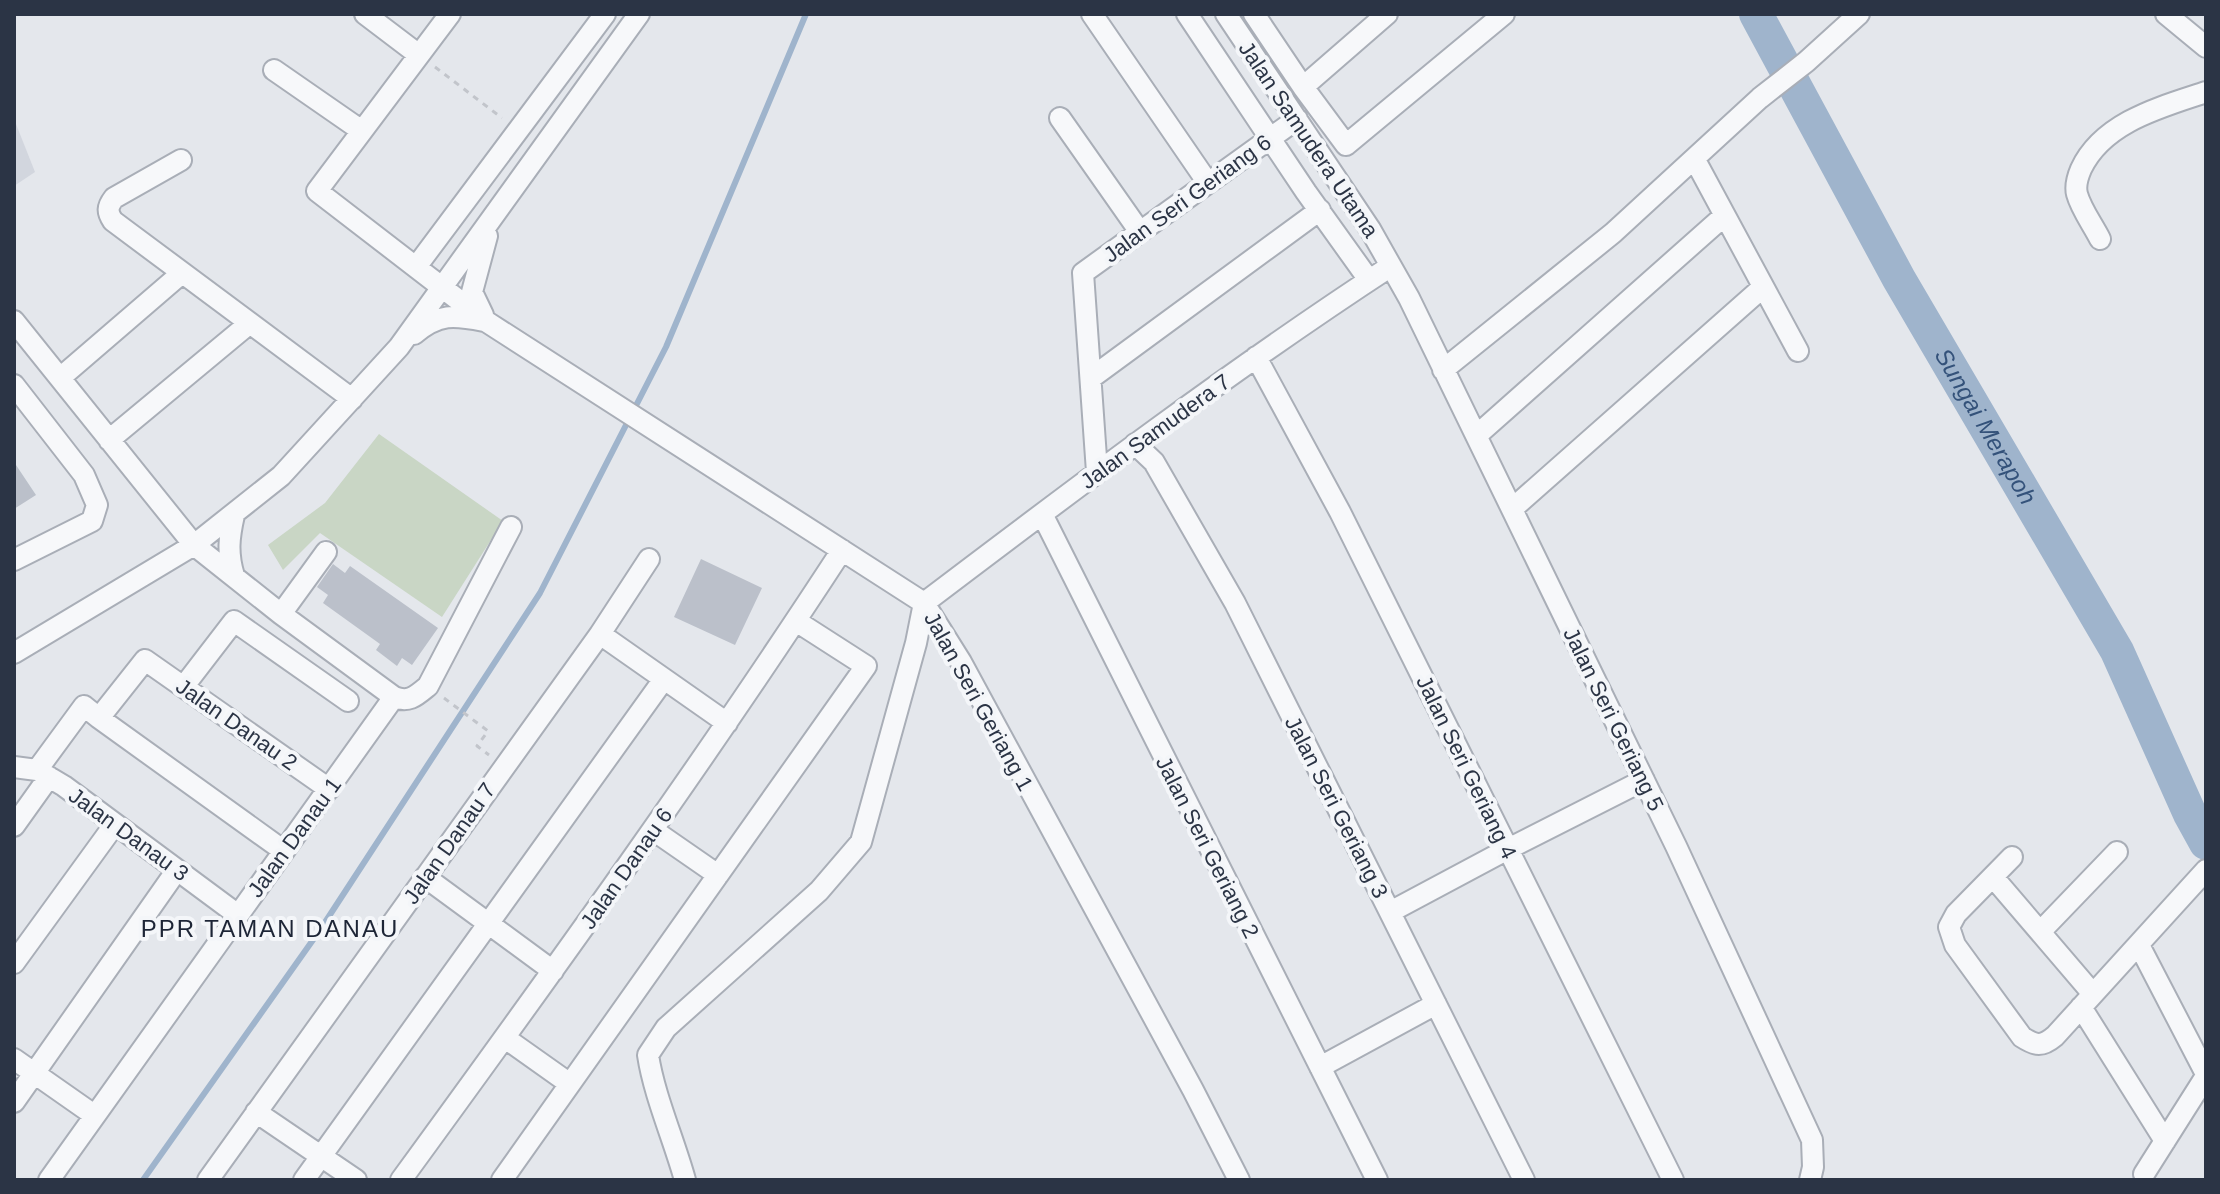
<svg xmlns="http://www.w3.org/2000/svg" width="2220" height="1194" font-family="Helvetica,sans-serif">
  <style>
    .built { fill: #d2d6de }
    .green { fill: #c9d6c5 }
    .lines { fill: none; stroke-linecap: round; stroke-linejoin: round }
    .stream { stroke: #9fb4cc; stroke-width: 6 }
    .river { stroke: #9fb4cc; stroke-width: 34 }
    .building { fill: #bbc0ca }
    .minor-casing { stroke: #a9aeb7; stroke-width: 24 }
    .path { stroke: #c2c5cb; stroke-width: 3; stroke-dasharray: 6 6; stroke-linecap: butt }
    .minor { stroke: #f7f8fa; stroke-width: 20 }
    .labels { text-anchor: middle; stroke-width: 8; stroke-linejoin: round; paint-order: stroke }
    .street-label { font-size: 22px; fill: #2b3445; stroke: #f4f6f9 }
    .water-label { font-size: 24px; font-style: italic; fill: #34527a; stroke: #f4f6f9 }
    .neighbourhood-label { font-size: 24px; letter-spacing: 2px; fill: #1d2536; stroke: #f4f6f9 }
  </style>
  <rect width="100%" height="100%" fill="#e4e7ec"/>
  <path class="built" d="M14 119 35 172 14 186Z"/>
  <path class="green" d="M379 434 503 521 442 617 320 533 283 570 268 545 325 503Z"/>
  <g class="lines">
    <path class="stream" d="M143 1180 320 930 540 593 666 347 806 14"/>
    <path class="river" id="s1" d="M1756 14 1899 279 2117 651 2190 814 2206 843"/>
  </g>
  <path class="building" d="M14 462 36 495 14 509Z
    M701 559 762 588 735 645 674 617Z
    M333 564 345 573 350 566 438 628 412 665 402 658 397 666 376 650 380 644 323 603 328 595 317 587Z"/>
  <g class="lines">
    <defs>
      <path id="minor" d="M365 14 419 55
        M450 14 317 191 487 322 924 603 961 662 1193 1090 1239 1180
        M1092 14 1208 183
        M1187 14 1306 192 1369 280
        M1226 14 1370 229 1409 298 1676 846 1812 1140 1813 1167 1810 1180
        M1254 14 1303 87 1346 145 1504 14
        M2166 14 2206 47
        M274 70 362 131
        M1303 87 1387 14
        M1060 118 1140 232
        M181 160 114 198C107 207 107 212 113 221L352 399
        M1695 160 1798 351
        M2100 239C2093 225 2081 209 2077 194 2075 186 2078 176 2081 169 2103 122 2161 107 2206 92
        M416 267 605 14
        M483 315 472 292 487 236
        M14 321 194 545 281 614 394 697 49 1180
        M414 334C439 313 454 315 484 321
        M1256 357 1340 512 1673 1180
        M1443 370 1613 233 1760 98 1806 62 1859 14
        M60 378 182 273
        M1091 378 1320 210
        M14 385 84 475 97 505 92 521 14 560
        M1476 436 1724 216
        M109 440 250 323
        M1135 444 1154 462 1235 603 1524 1180
        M1097 472 1083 273 1297 119
        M1512 509 1762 288
        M1042 514 1377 1180
        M234 515C229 537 227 553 234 576
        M281 614 326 552
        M600 634 649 559
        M14 653 194 545 281 476 399 347 639 14
        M184 686 234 621 348 701
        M394 697C409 703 416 696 428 686L511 527
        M99 718 284 851
        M14 767 37 770 64 786 238 915
        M37 770 84 706 99 718 145 660 329 789
        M14 826 49 777
        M653 830 718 875
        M2012 857 1956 914 1949 927 1955 945 2022 1037C2036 1046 2042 1047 2055 1036L2206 870
        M425 877 553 971
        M1993 877 2093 994
        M1390 912 1508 849 1644 780
        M2040 932 2117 852
        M2139 945 2206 1074
        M14 963 115 824
        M2081 1007 2165 1141
        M505 1038 570 1084
        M14 1059 94 1115
        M1320 1067 1436 1004
        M14 1102 177 870
        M256 1112 356 1180
        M2144 1174 2206 1076
        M208 1180 600 634 727 723
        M304 1180 664 679
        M401 1180C552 973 702 765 842 550
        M502 1180 866 666 796 621
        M685 1180C674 1140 654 1095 648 1055L666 1028 819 891 861 842 916 643 924 603C1077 487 1230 371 1391 266"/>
    </defs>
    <use href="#minor" class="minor-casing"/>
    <path class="path" d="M435 67 502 118
      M444 698 488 731 477 746 489 755"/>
    <use href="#minor" class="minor"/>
  </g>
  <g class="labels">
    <g class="street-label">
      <text transform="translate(1309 139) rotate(56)" y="8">Jalan Samudera Utama</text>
      <text transform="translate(1187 198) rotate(-36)" y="8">Jalan Seri Geriang 6</text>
      <text transform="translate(1155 431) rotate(-36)" y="8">Jalan Samudera 7</text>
      <text transform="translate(979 701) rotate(61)" y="8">Jalan Seri Geriang 1</text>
      <text transform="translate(1614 719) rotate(64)" y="8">Jalan Seri Geriang 5</text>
      <text transform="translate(237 724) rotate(35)" y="8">Jalan Danau 2</text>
      <text transform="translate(1467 767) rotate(64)" y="8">Jalan Seri Geriang 4</text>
      <text transform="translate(1337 807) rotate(63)" y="8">Jalan Seri Geriang 3</text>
      <text transform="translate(129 834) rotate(36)" y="8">Jalan Danau 3</text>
      <text transform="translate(294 837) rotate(-54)" y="8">Jalan Danau 1</text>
      <text transform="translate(449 843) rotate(-55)" y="8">Jalan Danau 7</text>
      <text transform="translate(1208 847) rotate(63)" y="8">Jalan Seri Geriang 2</text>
      <text transform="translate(626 868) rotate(-55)" y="8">Jalan Danau 6</text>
    </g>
    <g class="water-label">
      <text dy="8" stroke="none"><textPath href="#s1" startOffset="472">Sungai Merapoh</textPath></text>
    </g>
    <g class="neighbourhood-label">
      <text x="270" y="937">PPR TAMAN DANAU</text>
    </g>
  </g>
  <rect width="2220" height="1194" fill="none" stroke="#2b3445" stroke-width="32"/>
</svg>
